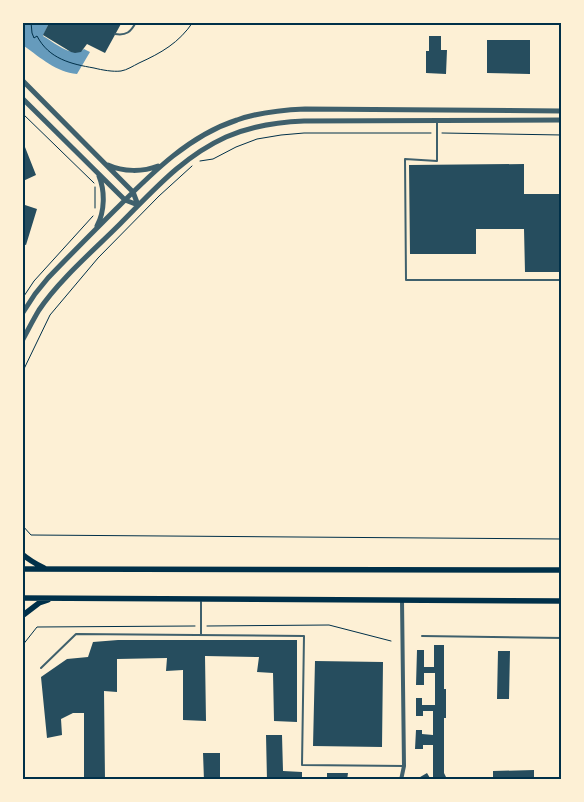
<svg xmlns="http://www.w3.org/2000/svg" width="584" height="802" font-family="Arial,sans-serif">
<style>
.water{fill:#669bbc}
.building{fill:#264d5e}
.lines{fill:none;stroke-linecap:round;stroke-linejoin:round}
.path{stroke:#003049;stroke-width:1}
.service{stroke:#3f606c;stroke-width:2}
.minor{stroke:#3f606c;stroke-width:4}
.tertiary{stroke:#3f606c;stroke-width:5}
.secondary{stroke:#003049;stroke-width:5.5}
.neatline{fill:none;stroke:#003049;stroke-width:2}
</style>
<rect width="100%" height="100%" fill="#fdf0d5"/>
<path class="water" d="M22,23h30l-4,2 -5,11c11,6 29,23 41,13l6,3 -13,22c-21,-2 -36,-16 -53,-28l-1,-1z"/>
<path class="building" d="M52,22h70l-17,31 -18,-9 -6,8 -6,1 -4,-1 -28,-17 5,-10z
M429,36h12v14h6l-1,24 -20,-1v-22h3z
M487,40h43v34l-43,-1z
M23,142l13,33 -13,6z
M524,164v30h38v78h-37l-1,-43h-48v25h-66l-1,-89z
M22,204l15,5 -11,36 -4,-1z
M118,640h179v82l-23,-1 -1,-48 -16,-1 2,-15 -54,-1 1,65 -23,-1v-50l-17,1 1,-13 -50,1v33l-13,-1 1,89h-21v-67h-11l-12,6 1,16 -15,3 -6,-61 26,-18 21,-2 5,-15z
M434,645h10v44h2v29h-2v55l2,4 4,3h-35l12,-7 3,5 3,-1v-32h-10v4h-8l1,-19h6v4l11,1v-24h-10v5h-7v-18h6v7h13v-32h-11v12h-8l1,-35h7v17h10z
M498,651h12l-1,48h-12z
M315,661l68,1 -1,85 -69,-1z
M266,735h16l1,36 19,1v8h-35z
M203,753h17v27h-16z
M534,770v10h-41v-9z
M327,773h21l-1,7h-20z"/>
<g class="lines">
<path class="path" d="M31,22l1,11 2,5 3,-2c12,23 34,28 57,32 8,2 19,4 27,3 6,-1 12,-5 18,-8 22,-10 40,-20 54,-41
M22,113l72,70
M442,133l120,2
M200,161l13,-2 23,-12 21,-8 24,-4 23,-2h127
M95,187v21
M22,299l12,-18 59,-65
M22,373l28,-58 48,-57 61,-62 33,-30
M22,525l9,10 531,4
M207,626l122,-1 62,16
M22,646l15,-19 158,-1
M22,660l2,120"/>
<path class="service" d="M115,34c11,2 16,-2 21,-12
M437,121v40l-32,-2 1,121h156
M201,634v-32
M422,636l140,2
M41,668l35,-34 228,2 -2,129 102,1"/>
<path class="minor" d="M401,780l3,-14 -2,-166"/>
<path class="tertiary" d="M22,80l111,112 5,13
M22,98l103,102 13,5
M108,165c15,7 35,7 50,1
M97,226c8,-15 8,-35 2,-50
M22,314l13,-20 13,-16c22,-23 45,-46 67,-68 36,-36 73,-74 122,-90 22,-8 45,-10 68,-11l257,2
M22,341c6,-11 11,-21 17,-31 20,-30 55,-60 81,-86 33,-33 62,-67 106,-87 25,-11 51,-15 78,-16l258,-1"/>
<path class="secondary" d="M22,554c7,6 14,10 22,14
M22,569l540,1
M22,598l540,3
M22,616l17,-13 9,-3"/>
</g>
<rect width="584" height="802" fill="none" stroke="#fdf0d5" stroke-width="48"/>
<rect x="24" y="24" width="536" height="754" class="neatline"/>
</svg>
